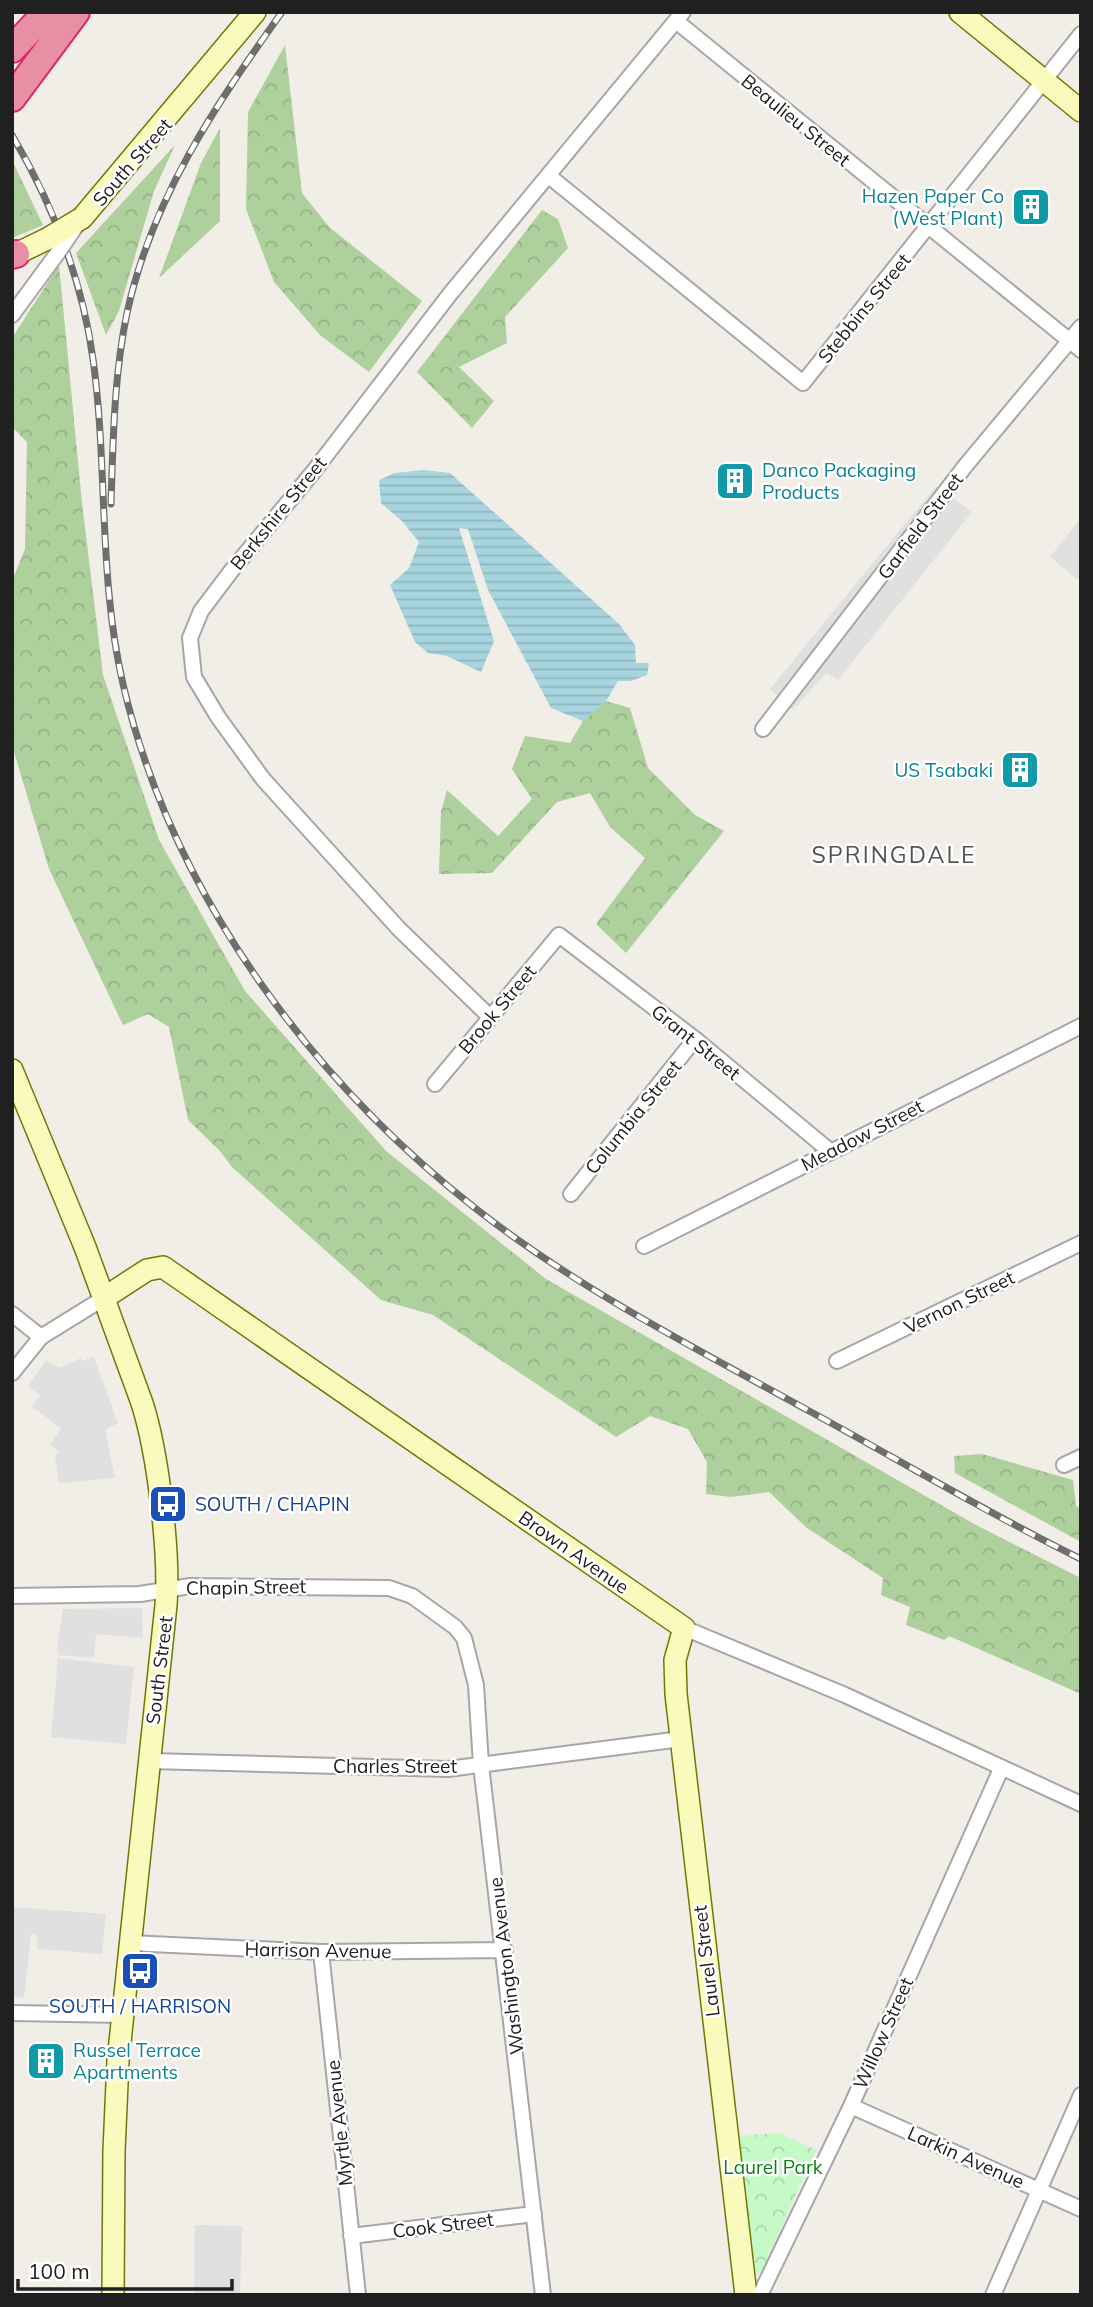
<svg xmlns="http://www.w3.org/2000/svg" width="1093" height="2307" font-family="Mulish,sans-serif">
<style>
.forest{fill:url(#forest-crowns)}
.park{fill:url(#park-crowns)}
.parking{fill:#e0e0e0}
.water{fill:url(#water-rules)}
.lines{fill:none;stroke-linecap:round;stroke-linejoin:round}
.street-casing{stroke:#a7a7a7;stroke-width:18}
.secondary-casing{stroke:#717905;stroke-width:24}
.highway-casing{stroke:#db276c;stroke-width:30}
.street{stroke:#fff;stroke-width:14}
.secondary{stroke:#f9fabc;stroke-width:21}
.highway{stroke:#e78fa3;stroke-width:26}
.rail-casing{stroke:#6e6e6e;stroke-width:7}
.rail{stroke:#fff;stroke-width:4.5;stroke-dasharray:13;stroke-linecap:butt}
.street-bridge-casing{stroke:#a7a7a7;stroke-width:18;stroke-linecap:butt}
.secondary-bridge-casing{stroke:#717905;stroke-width:24;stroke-linecap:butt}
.street-bridge{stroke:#fff;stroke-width:14}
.secondary-bridge{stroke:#f9fabc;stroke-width:21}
.labels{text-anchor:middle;stroke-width:5;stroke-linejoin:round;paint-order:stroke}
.street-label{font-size:19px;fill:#202020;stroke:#fff}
.culture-label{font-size:19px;fill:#0d838f;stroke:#fff;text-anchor:end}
.transit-label{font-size:19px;fill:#164399;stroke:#fff;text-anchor:start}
.park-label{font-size:19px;fill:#0c8111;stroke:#fff}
.quarter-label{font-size:23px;letter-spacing:2px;fill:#535353;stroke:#fff}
</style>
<defs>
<pattern id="forest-crowns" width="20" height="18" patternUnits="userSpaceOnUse" patternTransform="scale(1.75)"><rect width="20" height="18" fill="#add09c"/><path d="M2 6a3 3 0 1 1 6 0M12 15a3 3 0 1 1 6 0" fill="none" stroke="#95b286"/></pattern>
<pattern id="park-crowns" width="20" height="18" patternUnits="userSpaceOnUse" patternTransform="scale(1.75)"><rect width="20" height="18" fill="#c5fac7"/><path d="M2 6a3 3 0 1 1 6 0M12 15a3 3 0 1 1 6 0" fill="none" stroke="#a9d6ab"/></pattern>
<pattern id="water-rules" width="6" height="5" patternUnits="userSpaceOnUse" patternTransform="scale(1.75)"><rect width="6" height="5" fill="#a7d4de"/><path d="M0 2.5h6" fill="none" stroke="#8fb6be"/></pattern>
</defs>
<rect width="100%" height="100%" fill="#f1ede7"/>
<path class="forest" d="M285,45l17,148 27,34 93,74 -53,71 -49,-37 -46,-53 -28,-73 2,-97z
M220,128v93l-61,57 42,-115z
M175,145l-21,46 -35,120 -13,24 -30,-82z
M12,160l31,65 -31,13z
M542,210l16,9 10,29 -63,69 2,26 -48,24 35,34 -22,27 -55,-56z
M59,265l23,238 21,172 56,165 86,151 141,160 160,128 430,246 105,53v116l-132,-58 -5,4 -38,-15 4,-18 -29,-12 2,-17 -76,-50 -38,-36 -38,5 -25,-3 1,-32 -19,-33 -38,-13 -34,21 -183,-122 -52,-15 -149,-133 -12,-16 -32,-31 -19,-93 -21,-13 -25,11 -74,-156 -37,-124v-164l13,-32 2,-107 -15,-15v-89z
M606,701l24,7 18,60 47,47 29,16 -98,122 -30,-29 49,-66 -35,-31 -20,-34 -33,9 -65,71 -53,1 2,-62 6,-22 51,46 34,-37 -20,-30 13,-33 45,7 13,-22z
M982,1454l91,26 3,26 5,3v33l-126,-69 -1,-17z"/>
<path class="park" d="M779,2133l37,17 -54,120 -6,4 -3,-2 -15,-136z"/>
<path class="parking" d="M936,486l36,26 -134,168 -12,-7 -33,37 -23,-21z
M1081,518v64l-31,-25z
M94,1357l24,66 -13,7 10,48 -56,5 -4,-27 4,-4 -9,-8 11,-15 -29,-23 8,-11 -12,-9 18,-26 13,8 22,-10 2,3z
M142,1608l1,30 -47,-4 -2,24 -34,-3 -3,-6 6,-40z
M58,1658l76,9 -8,77 -75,-7z
M12,1907l94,7 -4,40 -65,-5v-12l-2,-4 -4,1 -7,64 -12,-1z
M195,2225l47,1 -2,69h-46z"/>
<path class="water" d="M423,470l27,3 169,151 16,21 1,18h13l-2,12 -16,6h-13l-12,20 -23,20 -32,-13 -63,-118 -20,-61 -9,-1 35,113 -13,31 -34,-16 -19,-3 -13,-11 -25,-57 19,-17 10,-26 -17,-21 -21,-18 -2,-23 16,-7z"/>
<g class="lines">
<defs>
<path id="street" d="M676,21l405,329
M549,176l254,207 278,-349
M12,315l47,-64
M763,729l203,-264 115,-138
M489,1016l-90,-87 -136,-150 -45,-62 -24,-40 -4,-39 11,-27 31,-41 82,-99 136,-177 233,-282
M435,1084l124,-149 136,104 136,113
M571,1194l124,-155
M644,1246l437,-220
M12,1314l29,23
M837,1361l244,-118
M12,1373l29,-36 63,-39
M1064,1465l17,-8
M12,1596l128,-2 50,-8 199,2 23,8 43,31 9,11 12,47 5,80 62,530
M684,1628l161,67 236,109
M149,1761l299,8 233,-30
M130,1943l191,9 184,-2
M321,1952l37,343
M12,2013l111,2
M851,2106l230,103
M351,2236l183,-22
M760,2295l91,-189 150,-337
M993,2295l88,-200"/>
<path id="secondary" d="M960,12l121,99
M82,218l173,-206
M16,254l31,-15
M12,1070l73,177 57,156c16,50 28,150 24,202l-48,456 -4,90 -1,144
M104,1298l43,-28 16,-3 521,361 -9,32 1,34 70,601"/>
<path id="highway" d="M12,49l35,-37
M12,98l64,-86
M12,255l4,-1"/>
</defs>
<use href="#street" class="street-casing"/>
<use href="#secondary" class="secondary-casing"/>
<use href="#highway" class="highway-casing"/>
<use href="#street" class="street"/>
<use href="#secondary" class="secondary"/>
<use href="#highway" class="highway"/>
<defs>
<path id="rail" d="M12,135c41,70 70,143 81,224 15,108 5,217 30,325 48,207 186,394 352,524 103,81 222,141 336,204 90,49 178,102 270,147
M111,504c2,-63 3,-129 16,-191 25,-115 88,-207 155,-301"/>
</defs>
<use href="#rail" class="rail-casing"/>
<use href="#rail" class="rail"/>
<defs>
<path id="street-bridge" d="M59,251l19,-28"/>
<path id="secondary-bridge" d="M47,239l35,-21"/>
</defs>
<use href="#street-bridge" class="street-bridge-casing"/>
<use href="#secondary-bridge" class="secondary-bridge-casing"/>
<use href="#street-bridge" class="street-bridge"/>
<use href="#secondary-bridge" class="secondary-bridge"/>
</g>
<defs>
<symbol id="building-square" viewBox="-11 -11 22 22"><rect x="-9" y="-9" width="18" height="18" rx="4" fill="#0f9aa8" stroke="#fff"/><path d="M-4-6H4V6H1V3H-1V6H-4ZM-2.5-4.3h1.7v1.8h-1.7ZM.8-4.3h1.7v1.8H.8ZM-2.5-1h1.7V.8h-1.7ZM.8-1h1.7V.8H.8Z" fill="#fff"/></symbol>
<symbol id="bus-square" viewBox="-11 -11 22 22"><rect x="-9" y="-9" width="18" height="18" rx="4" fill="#1a4fb4" stroke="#fff"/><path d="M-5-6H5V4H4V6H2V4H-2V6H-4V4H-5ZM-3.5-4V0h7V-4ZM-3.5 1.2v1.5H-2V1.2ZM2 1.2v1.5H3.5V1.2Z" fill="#fff"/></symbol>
</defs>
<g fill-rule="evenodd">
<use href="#building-square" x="1009" y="185" width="44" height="44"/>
<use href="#building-square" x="713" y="459" width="44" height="44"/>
<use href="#building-square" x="998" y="748" width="44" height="44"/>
<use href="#bus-square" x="146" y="1482" width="44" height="44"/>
<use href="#bus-square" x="118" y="1949" width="44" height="44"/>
<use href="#building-square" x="24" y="2039" width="44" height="44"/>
</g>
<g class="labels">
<g class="street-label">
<text transform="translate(796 120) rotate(39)" y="7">Beaulieu Street</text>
<text transform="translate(132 162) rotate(-49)" y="7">South Street</text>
<text transform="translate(864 308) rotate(-51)" y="7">Stebbins Street</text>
<text transform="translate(278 513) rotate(-51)" y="7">Berkshire Street</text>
<text transform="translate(920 526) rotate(-53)" y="7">Garfield Street</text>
<text transform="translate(497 1009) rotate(-50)" y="7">Brook Street</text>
<text transform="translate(696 1042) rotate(39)" y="7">Grant Street</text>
<text transform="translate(633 1117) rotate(-51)" y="7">Columbia Street</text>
<text transform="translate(862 1135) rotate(-27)" y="7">Meadow Street</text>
<text transform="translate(959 1302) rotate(-26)" y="7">Vernon Street</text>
<text transform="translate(574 1552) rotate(35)" y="7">Brown Avenue</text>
<text transform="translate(246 1587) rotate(-1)" y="7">Chapin Street</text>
<text transform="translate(159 1670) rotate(-83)" y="7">South Street</text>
<text x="395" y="1773">Charles Street</text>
<text transform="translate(318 1950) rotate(1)" y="7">Harrison Avenue</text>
<text transform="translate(706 1961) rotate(-97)" y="7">Laurel Street</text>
<text transform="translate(506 1966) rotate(-97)" y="7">Washington Avenue</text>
<text transform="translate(883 2033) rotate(-66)" y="7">Willow Street</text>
<text transform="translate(339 2123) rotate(-96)" y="7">Myrtle Avenue</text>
<text transform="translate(966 2157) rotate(24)" y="7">Larkin Avenue</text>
<text transform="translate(443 2225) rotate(-7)" y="7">Cook Street</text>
</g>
<g class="culture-label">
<text x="1004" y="203">Hazen Paper Co<tspan x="1004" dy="22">(West Plant)</tspan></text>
<text x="762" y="477" text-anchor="start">Danco Packaging<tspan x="762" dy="22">Products</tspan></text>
<text x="993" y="777">US Tsabaki</text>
<text x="73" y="2057" text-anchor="start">Russel Terrace<tspan x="73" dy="22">Apartments</tspan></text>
</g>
<g class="transit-label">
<text x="195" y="1511">SOUTH / CHAPIN</text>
<text x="140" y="2013" text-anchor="middle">SOUTH / HARRISON</text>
</g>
<g class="park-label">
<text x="773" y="2174">Laurel Park</text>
</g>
<g class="quarter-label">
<text x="894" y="863">SPRINGDALE</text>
</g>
</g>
<rect width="1093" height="2307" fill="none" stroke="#202020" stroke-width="28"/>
<path d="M18 2279v10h214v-10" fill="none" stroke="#202020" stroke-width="3.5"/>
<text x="28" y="2279" font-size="21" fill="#202020" stroke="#ffffff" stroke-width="5" paint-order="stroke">100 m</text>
</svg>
